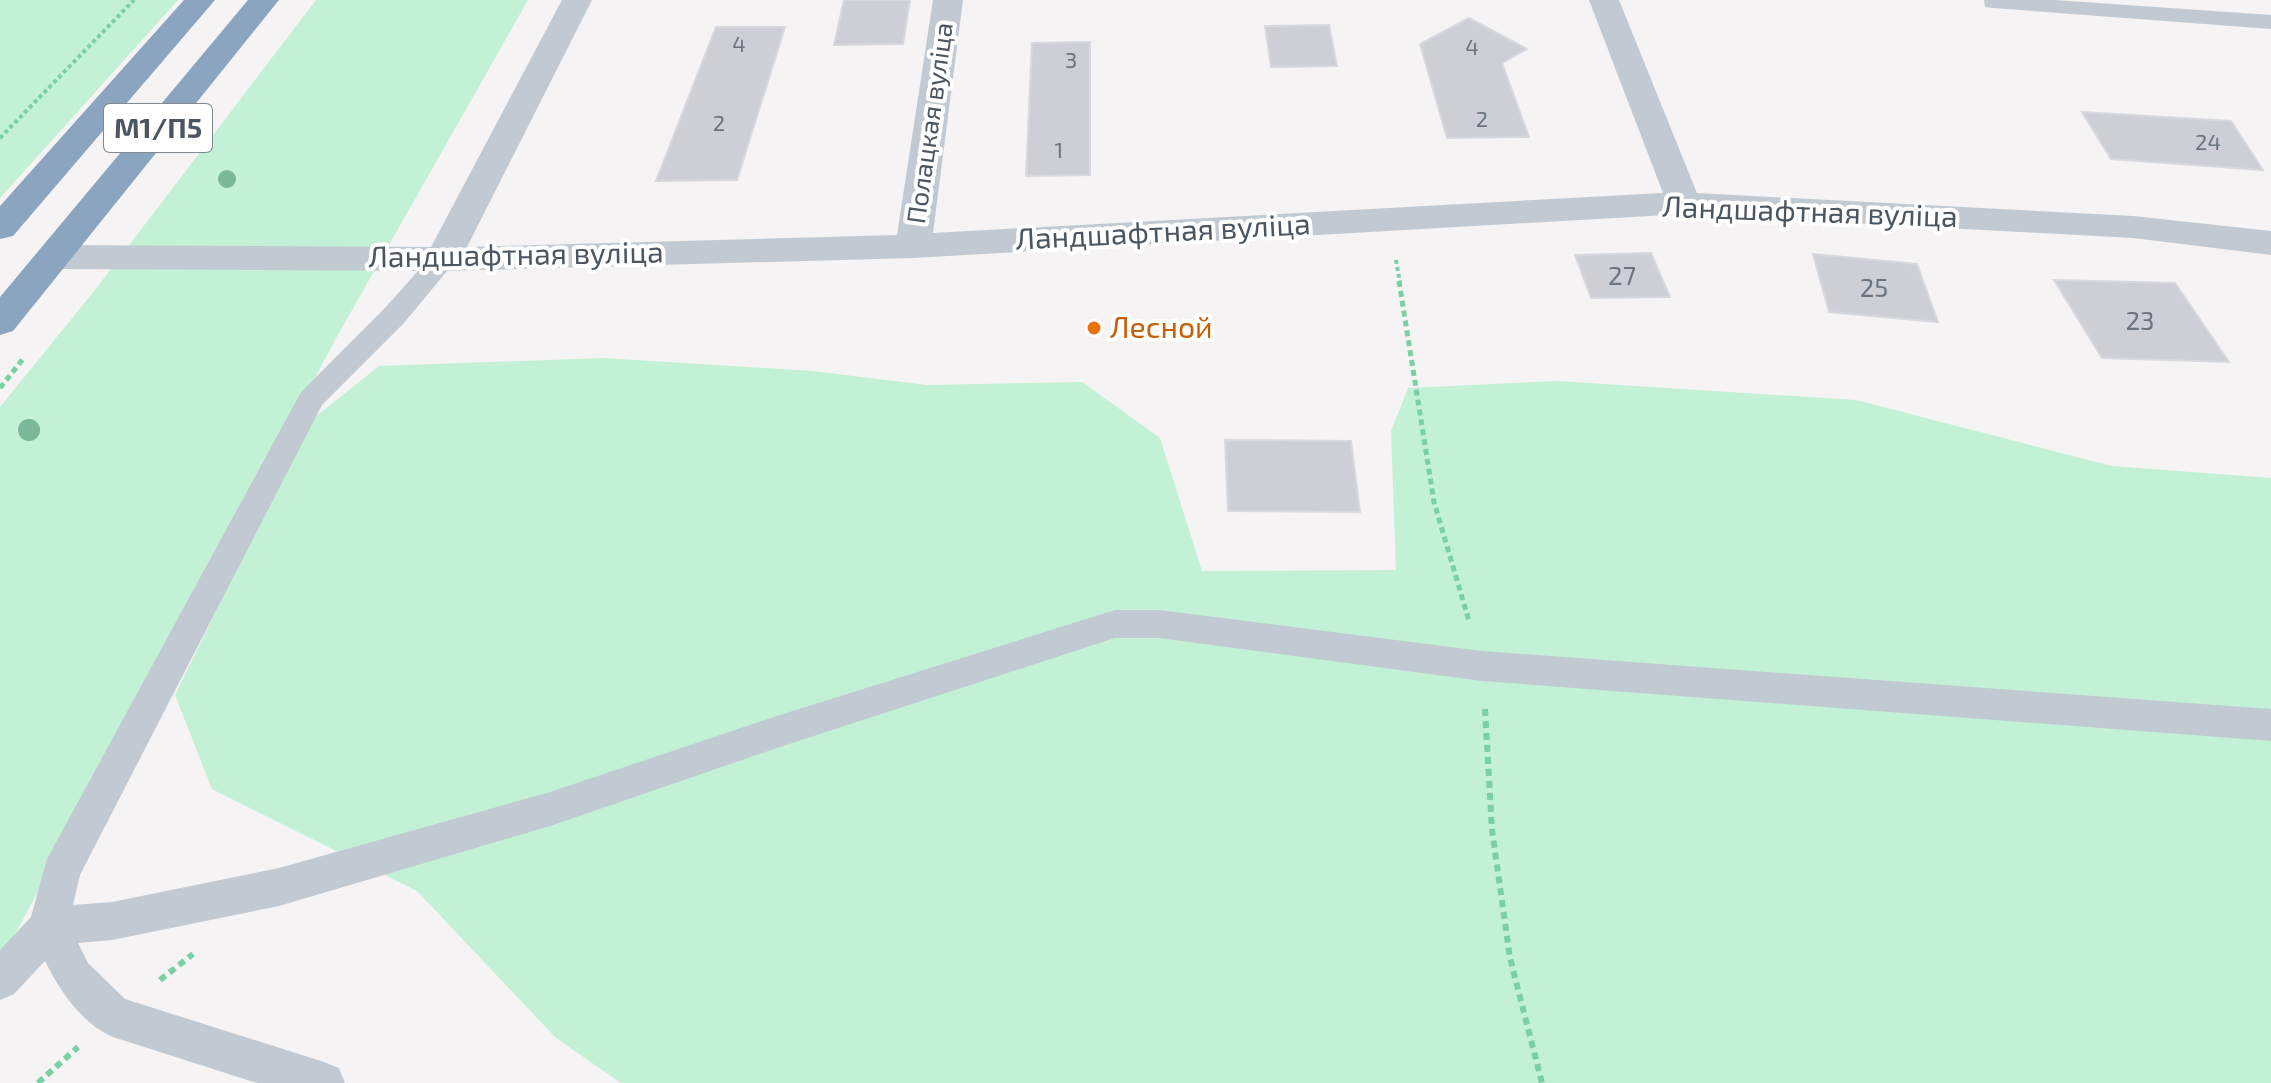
<svg xmlns="http://www.w3.org/2000/svg" width="2271" height="1083" font-family="'Exo 2',sans-serif">
<style>
.green{fill:#c3f1d5}
.building{fill:#cdcfd5;stroke:#d7d9de;stroke-width:2}
.lines{fill:none;stroke-linecap:round;stroke-linejoin:round}
.path-far2{stroke:#7ad0a6;stroke-width:4;stroke-dasharray:4 3;stroke-linecap:butt}
.path-far1{stroke:#7ad0a6;stroke-width:5;stroke-dasharray:6 4;stroke-linecap:butt}
.path{stroke:#7ad0a6;stroke-width:6;stroke-dasharray:7 5;stroke-linecap:butt}
.lane{fill:#c1cad2;fill-rule:evenodd}
.street{fill:#c1cad2;fill-rule:evenodd}
.highway{fill:#8ba5c1;fill-rule:evenodd}
.tree{fill:#7bb799}
.food-dot{fill:#e8710a;stroke:#fff;stroke-width:3}
.labels{text-anchor:middle;stroke-width:8;stroke-linejoin:round;paint-order:stroke}
.far-number-label{font-size:22px;fill:#6b747e}
.far-street-label{font-size:26px;fill:#4a5661;stroke:#fff}
.number-label{font-size:26px;fill:#6b747e}
.shield{fill:#fff;stroke:#808990;stroke-width:2}
.shield-label{font-size:28px;font-weight:bold;fill:#4a5661}
.street-label{font-size:30px;fill:#4a5661;stroke:#fff}
.food-label{font-size:30px;fill:#c56008;stroke:#fff;text-anchor:start}
</style>
<rect width="100%" height="100%" fill="#f5f3f3"/>
<path class="green" d="M0,0h178l-178,198z
M316,0h212l-189,333 -339,629v-555l95,-117z
M603,358l210,13 114,14 155,-3 78,56 42,133 194,-1 -5,-139 17,-43 149,-7 299,19 256,66 159,12v605h-1650l-65,-45 -139,-147 -205,-102 -37,-94 134,-273 70,-56z"/>
<path class="building" d="M844,0h66l-7,44 -69,1z
M1469,18l58,31 -25,14 27,74 -82,1 -27,-94z
M1329,25l8,41 -66,1 -6,-41z
M716,27h69l-48,153 -81,1z
M1090,42v133l-64,1 6,-133z
M2082,112l149,9 32,49 -152,-11z
M1651,253l19,44 -79,1 -16,-43z
M1813,254l104,10 21,58 -109,-10z
M2054,280l121,3 54,79 -127,-4z
M1225,440l126,1 9,71 -132,-1z"/>
<g class="lines">
<path class="path-far2" d="M0,138l134,-138
M1396,260l4,23"/>
<path class="path-far1" d="M1399,281l35,221 35,119
M0,388l23,-29"/>
<path class="path" d="M1485,709l7,121 18,128 32,125
M160,980l33,-26
M38,1083l40,-36"/>
<path class="lane" d="M1984,0h71l216,15v14l-278,-21 -8,-1z
M443,250l9,3 4,6 -4,6 -48,58 -82,82 -242,470 -7,30 39,-3 167,-34 271,-76 230,-77 335,-105h44l323,41 789,58v32l-789,-60 -323,-43h-44l-335,109 -230,79 -271,80 -167,34 -34,3 10,20 37,36 199,63 15,6 6,15h-88l-144,-46c-32,-14 -53,-46 -68,-76l-31,33 -14,6v-50l31,-33 16,-58 254,-467 83,-83 50,-56z"/>
<path class="street" d="M562,0h30l-125,247 430,-12 36,-235h30l-30,233 730,-40 -74,-193h30l78,193 436,23 138,15v24l-138,-17 -449,-24 -771,44 -470,13 -390,-2 -13,-4 -5,-8 5,-8 13,-4 378,2z"/>
<path class="highway" d="M184,0h31l-202,236 -13,3v-33z
M248,0h31l-266,331 -13,4v-38z"/>
</g>
<g class="tree">
<circle cx="227" cy="179" r="9"/>
<circle cx="29" cy="430" r="11"/>
</g>
<circle class="food-dot" cx="1094" cy="328" r="8"/>
<g class="labels">
<g class="far-number-label">
<text x="739" y="52">4</text>
<text x="1472" y="55">4</text>
<text x="1071" y="68">3</text>
<text x="1482" y="127">2</text>
<text x="719" y="131">2</text>
<text x="2208" y="150">24</text>
<text x="1059" y="158">1</text>
</g>
<g class="far-street-label">
<text transform="translate(930 123) rotate(-82)" y="9">Полацкая вуліца</text>
</g>
<g class="number-label">
<text x="1622" y="285">27</text>
<text x="1874" y="297">25</text>
<text x="2140" y="330">23</text>
</g>
<rect class="shield" x="104" y="104" width="108" height="48" rx="6"/>
<g class="shield-label">
<text x="158" y="138">М1/П5</text>
</g>
<g class="street-label">
<text transform="translate(1810 212) rotate(2)" y="10">Ландшафтная вуліца</text>
<text transform="translate(1163 232) rotate(-3)" y="10">Ландшафтная вуліца</text>
<text transform="translate(516 255) rotate(-1)" y="10">Ландшафтная вуліца</text>
</g>
<g class="food-label">
<text x="1110" y="338">Лесной</text>
</g>
</g>
</svg>
